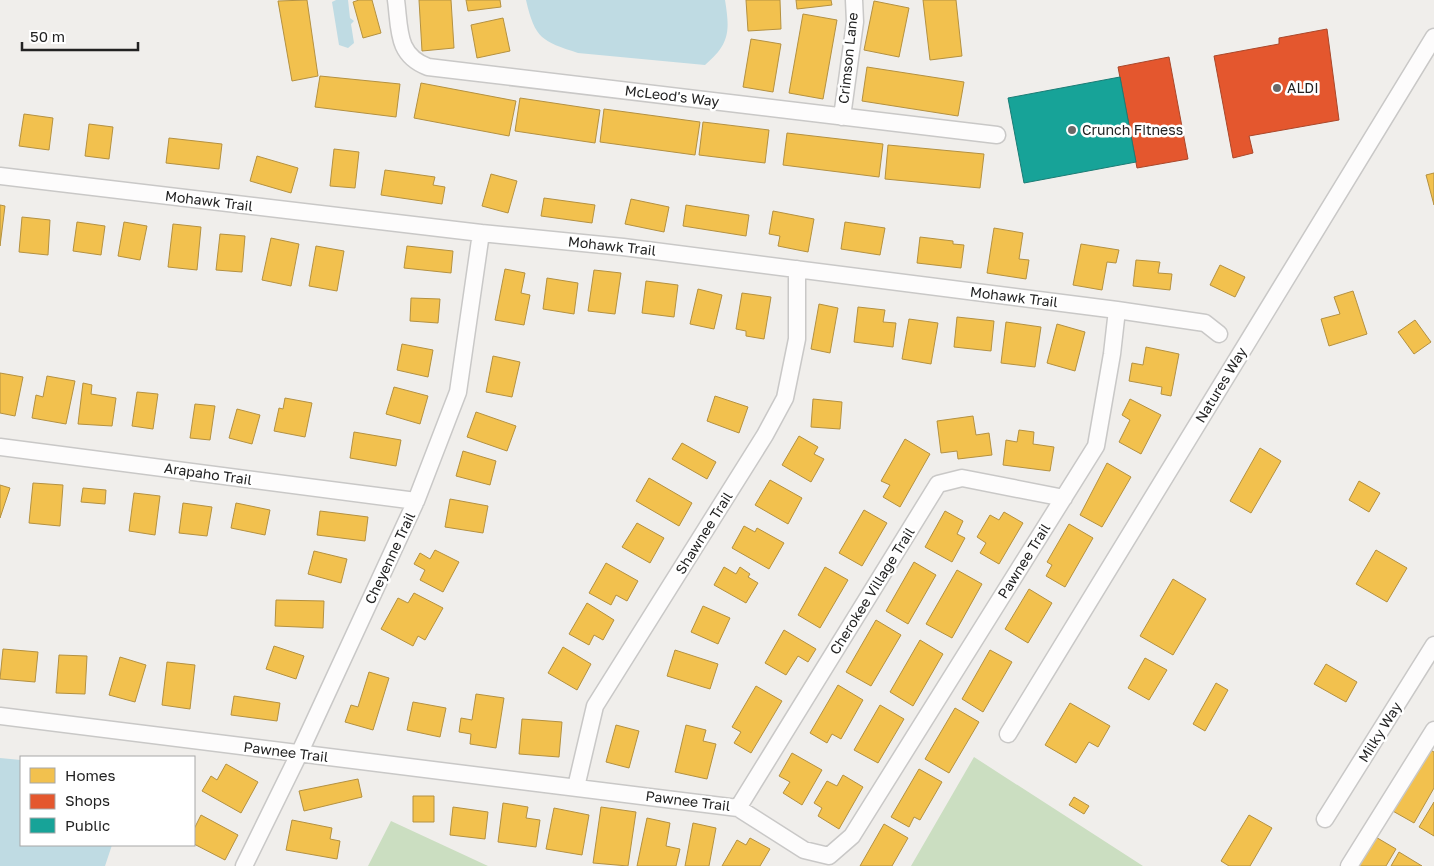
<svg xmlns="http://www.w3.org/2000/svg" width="1434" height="866" font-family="'Golos Text',sans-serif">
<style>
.forest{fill:#cbdec1}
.water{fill:#bfdbe3}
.homes{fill:#f2c14e;stroke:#b49141}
.shops{fill:#e4572e;stroke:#aa472a}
.public{fill:#17a398;stroke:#1a7c75}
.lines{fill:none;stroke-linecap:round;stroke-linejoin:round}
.street-casing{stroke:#c9c8c7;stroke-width:19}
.street{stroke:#fdfcfc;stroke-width:16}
.poi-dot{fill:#6a6968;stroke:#fff;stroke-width:2}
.labels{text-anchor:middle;stroke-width:5;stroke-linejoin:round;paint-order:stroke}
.street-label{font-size:14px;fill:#222;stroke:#fff}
.poi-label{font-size:14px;fill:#222;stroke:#fff;text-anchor:start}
</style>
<rect width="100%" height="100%" fill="#f0eeeb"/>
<path class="forest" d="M974,757l169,109h-232z
M391,821l97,45h-120z"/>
<path class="water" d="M336,0h12l2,18 4,3 -3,3 3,19 -6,5 -9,-3 -7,-43z
M526,0h199c5,31 5,44 -20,65l-127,-12c-36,-12 -43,-14 -52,-53z
M0,758l21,2v85h91l-7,21h-105z"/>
<path class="homes" d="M307,0l11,76 -26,5 -14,-80z
M359,0h13l9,33 -18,5 -10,-36z
M419,0h32l3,48 -32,3z
M466,0h34l1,7 -33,4z
M746,0h34l1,29 -33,2z
M796,0h35l1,5 -35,4z
M923,0h33l6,56 -32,4z
M874,1l35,7 -10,49 -35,-7z
M803,14l34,6 -14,79 -34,-6z
M503,18l7,33 -33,7 -6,-33z
M751,39l30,5 -8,48 -30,-5z
M867,67l97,15 -6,34 -96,-15z
M320,76l80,8 -4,33 -81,-10z
M421,83l95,18 -7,35 -95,-18z
M520,98l80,12 -5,33 -80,-12z
M604,109l96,13 -5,33 -95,-13z
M24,114l29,4 -4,32 -30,-4z
M703,122l66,8 -4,33 -66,-8z
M89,124l24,3 -4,32 -24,-3z
M787,133l96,11 -4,33 -96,-12z
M169,138l53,6 -3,25 -53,-6z
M888,145l96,9 -4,34 -95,-9z
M334,149l25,3 -4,36 -25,-2z
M257,156l41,12 -7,25 -41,-12z
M385,170l50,7 -2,8 12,2 -3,17 -61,-9z
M1434,173v32l-8,-30z
M491,174l26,7 -9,32 -26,-7z
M544,198l51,7 -3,18 -51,-7z
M631,199l38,8 -5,25 -39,-8z
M0,205l5,1 -5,40z
M686,205l63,10 -3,21 -63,-10z
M773,211l41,8 -6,33 -30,-6 2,-10 -11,-2z
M22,217l28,3 -2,35 -29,-3z
M77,222l28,4 -4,29 -28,-4z
M124,222l23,4 -7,34 -22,-4z
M845,222l40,6 -5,27 -39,-6z
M173,224l28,3 -4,43 -29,-3z
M994,228l29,5 -4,26 10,1 -3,19 -39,-6z
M220,234l25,2 -3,36 -26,-2z
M920,237l33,4v3l11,1 -3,23 -44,-5z
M271,238l28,6 -8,42 -29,-6z
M1081,244l38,6 -3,13 -9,-1 -5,28 -29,-5z
M316,246l28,5 -7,40 -28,-5z
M407,246l46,5 -2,22 -47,-5z
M1136,260l24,2 -2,11 14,1 -2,16 -37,-4z
M1220,265l25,12 -10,20 -25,-12z
M505,269l20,4 -4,20 9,2 -6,30 -29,-5z
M594,270l27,3 -6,41 -27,-3z
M547,278l31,5 -4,31 -31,-5z
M646,281l32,4 -4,32 -32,-4z
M698,289l24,6 -8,34 -24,-5z
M1353,291l14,43 -38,12 -8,-27 19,-5 -6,-17z
M742,293l29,4 -7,42 -18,-3v-5l-10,-2z
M411,298l29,1 -2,24 -28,-2z
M819,304l19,4 -8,45 -19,-4z
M858,307l27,3 -2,12 13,1 -3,24 -39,-5z
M957,317l37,4 -3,30 -37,-4z
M909,319l29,4 -7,41 -29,-5z
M1415,320l16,22 -17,12 -16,-22z
M1006,322l35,5 -6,40 -34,-4z
M1057,324l28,8 -10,39 -28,-8z
M402,344l31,6 -5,27 -31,-7z
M1146,347l33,7 -8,42 -10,-2 1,-7 -33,-6 3,-18 11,2z
M493,356l27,6 -8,35 -26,-5z
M0,373l23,4 -8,39 -15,-3z
M47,376l28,5 -9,43 -34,-6 4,-23 7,2z
M83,383l9,2 -1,9 25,4 -4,28 -34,-2z
M394,387l34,9 -8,28 -34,-10z
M137,392l21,2 -5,35 -21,-3z
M715,396l33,11 -9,26 -32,-12z
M285,398l27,5 -7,34 -31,-6 5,-23 4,1z
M813,399l29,3 -2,27 -29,-2z
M1130,399l31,16 -20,39 -22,-12 11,-22 -8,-5z
M195,404l20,2 -5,34 -20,-2z
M237,409l23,6 -8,29 -23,-6z
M476,412l40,14 -9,25 -40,-14z
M973,416l3,19 13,-2 3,22 -34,4 -1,-8 -16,2 -4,-32z
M1019,430l15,2 -1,12 21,3 -4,24 -47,-6 3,-25 11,2z
M354,432l47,8 -5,26 -46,-8z
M799,436l19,11 -4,7 10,5 -13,23 -29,-17z
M905,439l25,15 -30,53 -17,-10 7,-12 -9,-4z
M682,443l34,19 -9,17 -35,-20z
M1260,448l21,13 -30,52 -21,-12z
M463,451l33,10 -6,24 -34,-9z
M1107,463l24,14 -29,50 -22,-12z
M649,478l43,25 -13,23 -43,-25z
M770,480l32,18 -14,26 -33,-19z
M1359,481l21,12 -11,19 -20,-12z
M33,483l30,2 -3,41 -31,-3z
M0,485l10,3 -10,30z
M83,488l23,2 -1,14 -24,-2z
M134,493l26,3 -5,39 -26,-4z
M450,499l38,7 -5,27 -38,-6z
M183,503l29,4 -5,29 -28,-3z
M236,503l34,7 -5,25 -34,-7z
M864,510l23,13 -25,43 -23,-13z
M320,511l48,6 -3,24 -48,-6z
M945,511l18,10 -6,13 8,4 -13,24 -27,-15z
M1004,512l19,11 -24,41 -19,-11 6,-10 -9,-6 13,-22 9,5z
M637,523l27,15 -14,25 -28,-16z
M1069,524l24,14 -28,49 -19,-11 6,-11 -5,-3z
M744,526l11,6 2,-4 27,15 -15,26 -37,-21z
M435,550l24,12 -16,30 -23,-12 5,-10 -11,-6 6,-11 10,6z
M1376,550l31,18 -20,34 -31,-18z
M314,551l33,8 -6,24 -33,-9z
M914,562l22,13 -28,49 -22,-13z
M606,563l32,18 -11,20 -11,-6 -5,10 -22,-12z
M724,567l12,7 4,-7 10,7 -2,3 10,6 -12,20 -32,-18z
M825,567l23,13 -28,48 -22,-13z
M957,570l25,14 -30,54 -26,-14z
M1173,579l33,20 -33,56 -33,-19z
M1029,589l23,14 -24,40 -23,-14z
M414,593l29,15 -18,32 -7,-4 -5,10 -32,-17 17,-31 10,5z
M276,600l48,1 -1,27 -48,-2z
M587,603l27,17 -11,20 -9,-5 -5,10 -20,-11z
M703,606l27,12 -12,26 -27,-12z
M876,620l25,15 -30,51 -25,-14z
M784,630l32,19 -8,13 -10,-6 -12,19 -21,-12z
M920,640l23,14 -30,52 -23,-14z
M274,646l30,10 -8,23 -30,-10z
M563,647l28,17 -14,26 -29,-17z
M3,649l35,3 -3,30 -35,-3z
M675,650l43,14 -8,25 -43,-13z
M990,650l22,12 -29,50 -21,-13z
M59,655l28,1 -2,38 -29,-1z
M120,657l26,8 -11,37 -26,-7z
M1145,658l22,12 -18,30 -21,-12z
M167,662l28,3 -5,44 -28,-4z
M1326,664l31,18 -11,20 -32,-18z
M369,672l20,6 -16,52 -28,-8 6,-17 7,2z
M1216,683l12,7 -23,41 -12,-7z
M838,685l25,15 -22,39 -9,-5 -5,9 -17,-10z
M756,686l26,15 -31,52 -17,-10 7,-11 -9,-5z
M476,694l28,4 -8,50 -26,-4 1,-10 -12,-2 2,-14 11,2z
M234,696l46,7 -3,18 -46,-6z
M413,702l33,6 -6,29 -33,-7z
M1070,703l40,23 -12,21 -9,-5 -13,21 -31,-18z
M880,705l24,14 -26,44 -24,-13z
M955,708l24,14 -30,51 -24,-14z
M522,719l40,3 -3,35 -40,-3z
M616,725l23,6 -10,37 -23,-6z
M686,725l20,5 -3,11 13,3 -9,35 -32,-7z
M1427,748l7,4v36l-20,35 -23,-13z
M792,753l30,17 -20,35 -19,-12 7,-11 -11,-6z
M226,764l32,18 -17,31 -39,-22 9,-15 6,4z
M919,769l23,13 -22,38 -6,-3 -5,10 -18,-10z
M843,775l20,12 -24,42 -21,-13 4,-8 -8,-5 13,-22 10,5z
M358,779l4,18 -58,14 -5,-20z
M413,796h21v26h-21z
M1074,797l15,9 -5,8 -15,-9z
M1434,802v34l-15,-9z
M503,803l25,4 -2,11 14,2 -4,27 -38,-5z
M453,807l35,5 -3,27 -35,-4z
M601,807l35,5 -8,54 -35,-3z
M554,808l35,7 -7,40 -36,-6z
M201,815l37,20 -13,25 -31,-16v-15z
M1249,815l23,13 -22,38h-21l-8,-5z
M647,818l23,5 -4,23 14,3 -4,17h-39z
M292,820l40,8 -2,11 10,2 -3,18 -51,-9z
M693,823l23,5 -7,38h-24z
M884,824l24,14 -16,28h-32z
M1374,836l22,13 -10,17h-29z
M750,838l20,11 -10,17h-38l15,-26 9,5z
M1399,852l23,14h-31z"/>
<path class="shops" d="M1327,29l12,91 -90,16 4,17 -20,5 -19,-102 65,-12v-6z
M1169,57l19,102 -51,9 -19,-101z"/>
<path class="public" d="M1120,77l16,85 -112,21 -16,-85z"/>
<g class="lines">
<defs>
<path id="street" d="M396,0c4,29 0,55 32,67l569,68
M842,117l13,-95 -1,-22
M0,176l481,57 142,14 494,63 88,13 14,11
M0,447l416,54
M0,716l738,92 66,42 25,6 23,-20 244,-390 16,-92 5,-44
M1008,734l426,-697
M576,787l19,-81 170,-271 20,-37 12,-59v-70
M738,808l200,-324 24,-6 102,20
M1325,819l109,-174
M244,866l55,-112 117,-253 42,-109 23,-159
M1349,866l85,-136"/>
</defs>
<use href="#street" class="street-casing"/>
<use href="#street" class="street"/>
</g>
<g class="poi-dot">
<circle cx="1277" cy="88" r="5"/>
<circle cx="1072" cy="130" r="5"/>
</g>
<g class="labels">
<g class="street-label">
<text transform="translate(848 58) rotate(-84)" y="5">Crimson Lane</text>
<text transform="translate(672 96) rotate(7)" y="5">McLeod's Way</text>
<text transform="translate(209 201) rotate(7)" y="5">Mohawk Trail</text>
<text transform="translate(612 246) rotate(6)" y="5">Mohawk Trail</text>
<text transform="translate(1014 297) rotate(7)" y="5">Mohawk Trail</text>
<text transform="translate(1221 385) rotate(-59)" y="5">Natures Way</text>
<text transform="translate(208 474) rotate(8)" y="5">Arapaho Trail</text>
<text transform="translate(704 533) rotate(-58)" y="5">Shawnee Trail</text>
<text transform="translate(390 558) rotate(-65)" y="5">Cheyenne Trail</text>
<text transform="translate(1024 561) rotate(-58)" y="5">Pawnee Trail</text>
<text transform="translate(872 591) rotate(-58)" y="5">Cherokee Village Trail</text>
<text transform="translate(1380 732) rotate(-58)" y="5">Milky Way</text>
<text transform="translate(286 752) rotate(7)" y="5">Pawnee Trail</text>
<text transform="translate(688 801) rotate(7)" y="5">Pawnee Trail</text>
</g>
<g class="poi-label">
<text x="1287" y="93">ALDI</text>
<text x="1082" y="135">Crunch Fitness</text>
</g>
</g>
<rect x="20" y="756" width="175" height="90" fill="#ffffff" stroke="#a7a7a7"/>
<rect x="30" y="768" width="25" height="15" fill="#f2c14e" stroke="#a7a7a7"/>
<text x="65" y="781" font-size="15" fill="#222222">Homes</text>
<rect x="30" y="794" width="25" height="15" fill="#e4572e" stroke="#a7a7a7"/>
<text x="65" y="806" font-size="15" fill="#222222">Shops</text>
<rect x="30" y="818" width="25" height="15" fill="#17a398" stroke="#a7a7a7"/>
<text x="65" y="831" font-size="15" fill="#222222">Public</text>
<path d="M22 42v8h116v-8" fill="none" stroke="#222222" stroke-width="2.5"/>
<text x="30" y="42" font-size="15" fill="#222222" stroke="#ffffff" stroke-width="4" paint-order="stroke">50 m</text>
</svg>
